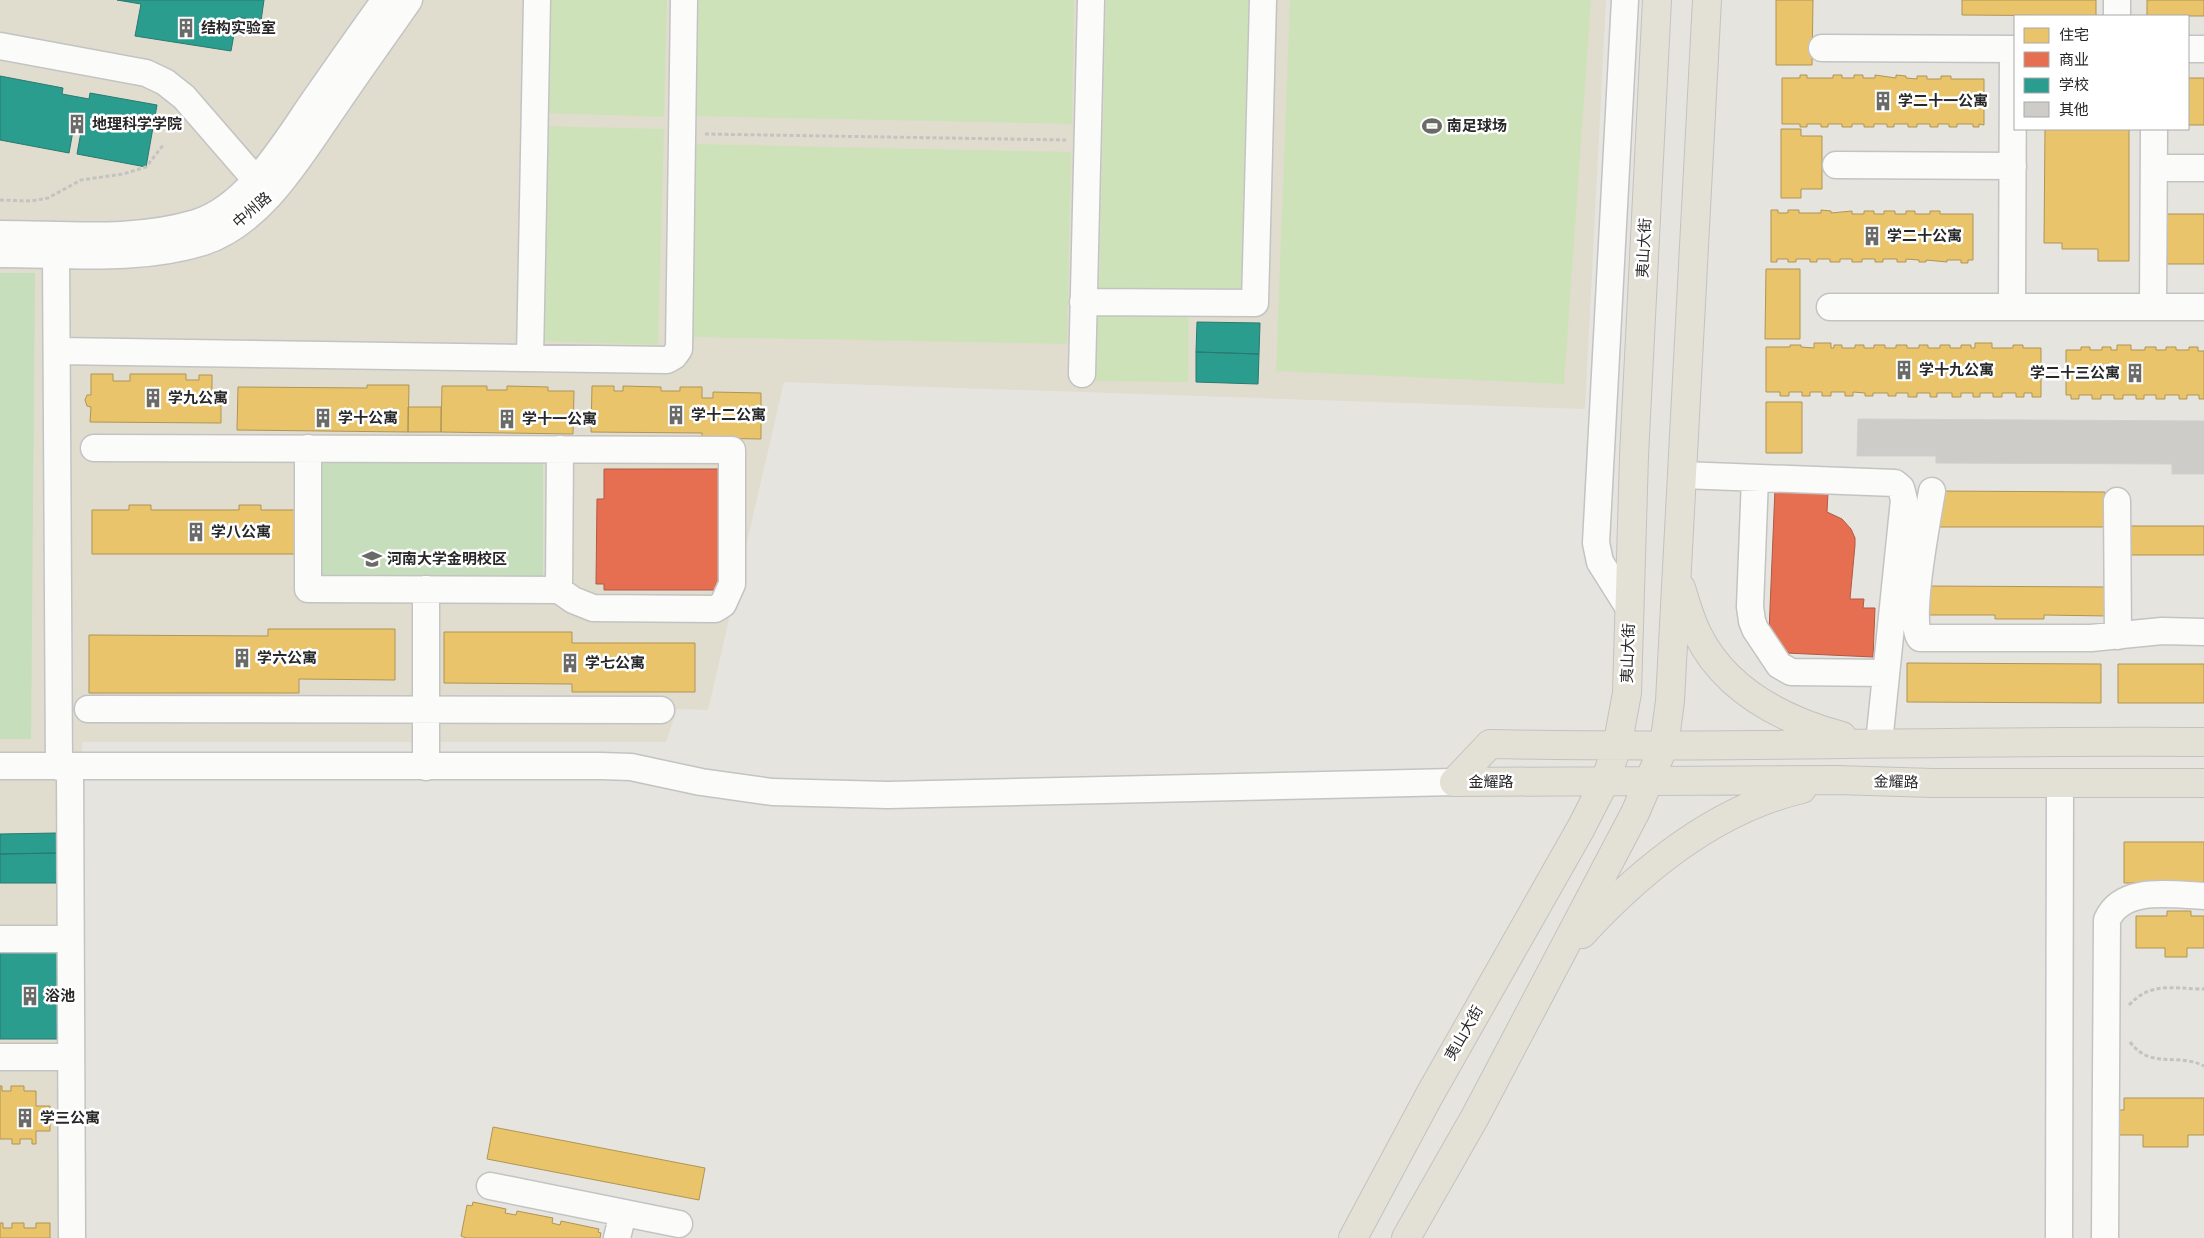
<svg xmlns="http://www.w3.org/2000/svg" width="2204" height="1238" font-family="Manrope,'Noto Sans SC',sans-serif">
<style>
.education{fill:#e0dcce}
.green{fill:#c6debb}
.pitch{fill:#cee2b9}
.homes{fill:#e9c46a;stroke:#af9556}
.shops{fill:#e76f51;stroke:#ae5a45}
.schools{fill:#2a9d8f;stroke:#297a70}
.building{fill:#cdccc8;stroke:#d1cfcb}
.lines{fill:none;stroke-linecap:round;stroke-linejoin:round}
.minor-casing{stroke:#c4c3c4;stroke-width:29}
.major-casing{stroke:#c3c2c1;stroke-width:30}
.path{stroke:#c3c3c2;stroke-width:3;stroke-dasharray:4 2.5;stroke-linecap:butt}
.minor{stroke:#fbfbfa;stroke-width:26}
.major{stroke:#e3e1d5;stroke-width:28}
.labels{text-anchor:middle;stroke-width:5;stroke-linejoin:round;paint-order:stroke}
.poi-label{font-size:15px;font-weight:bold;fill:#282828;stroke:#fff;text-anchor:start}
.street-label{font-size:15px;fill:#282828;stroke:#fff}
</style>
<rect width="100%" height="100%" fill="#e6e4df"/>
<path class="education" d="M0,0h1606l-21,409 -801,-27 -76,328 -31,-1 -11,33h-584v496h-82z"/>
<path class="green" d="M0,273h35l-4,466h-31z
M321,458h222v121l-222,-1z"/>
<path class="pitch" d="M546,0h121l-3,117 -121,-4z
M697,0h377l-2,124 -377,-8z
M1106,0h144l-7,292 -144,-3z
M1290,0h301l-27,384 -288,-13z
M543,126l121,3 -6,216 -121,-4z
M694,144l377,8 -4,192 -377,-7z
M1097,308l92,1 -1,73 -92,-1z"/>
<path class="homes" d="M1776,0h37l-1,65h-36z
M1962,0h134v16l-134,-1z
M2147,0h57v16h-57z
M1800,75h7v3h26v-3h9v3h12v-3h9v3h12v-3l21,3v-3l10,1v2l11,1v-3h10v3h14v-3h10v3h33v46l-5,-1v3h-6v-3h-16v3h-8v-3h-11v3h-8v-3h-13v3h-9v-3h-14v3h-7v-3h-13v3h-10v-3h-12v3h-10v-3h-14v3h-7v-3h-14v3h-7v-3h-18v-46h18z
M2188,78h16v47h-16z
M1781,129h20v7h21v53h-21v9h-20z
M2045,129h84v132h-31v-12h-36v-6h-18z
M1771,210h7v3h10v-3h11v3h22v-3l10,1v2l21,-2v3h12v-3h10v3h10v-3h11v3h11v-3h9v3h15v-3h10v3h33v46h-5v3h-7v-3h-14v2l-21,-2v2h-7v-2l-13,-1v3h-9v-3h-14v3h-8v-3h-13v3h-10v-3h-12v3h-10v-3h-13v3h-7v-3h-14v3h-8v-3h-11v3h-6z
M2167,214h37v50h-37z
M1766,269h34v70h-35z
M1814,343h17v5h3v-3h8v3h13v-3h9v3h10v-3h11v3h11v-3h11v3h12v-3h9v3h12v-3h10v3h11v-3h10v3h4v-5h17v5h21v-3h10v3h18v49h-9v-4h-8v4h-8v-4h-14v4h-9v-4h-13v4h-7v-4h-12v4h-9v-4h-15v4h-7v-4h-13v4h-9v-4h-12v3h-8v-3h-15v3h-8v-3l-12,-1v4h-8v-4h-14v4h-9v-4h-12v4h-8v-4h-13v4h-9v-4h-14v-45h24v-2h11v2l13,1z
M2117,345h14v5h14v-3h11v3h10v-3h10v3h13v-3h9v4h6v48h-5v-4h-12v4h-8v-4h-14v4h-9v-4h-12v4h-8v-4h-13v4h-9v-4h-13v4h-9v-4h-13v4h-8v-4h-5v-45h15v-3h9v3h12v-3h9v3h6z
M91,374h22v7h17v-7h56v6h13v-5h13v20h9v28l-131,-1 1,-15 -4,-1 -2,-6 2,-5h4z
M367,385h42l-1,47 -171,-2 1,-43 129,1z
M442,386h45v4h20v-4l41,1v4h26l-1,43 -132,-2z
M592,386h22v5h9v-5l38,1v4h19v-4h22v11h11v-6l48,1v46l-59,-1v-5l-111,-1z
M1766,402h36v51h-36z
M408,407h33v25h-33z
M1936,491l169,1 -1,35h-168z
M129,505h22v5h88v-5h22v5h39v44h-208v-44h37z
M2126,526h78v29h-78z
M1927,586l181,1v29l-64,-1v4h-49v-4h-68z
M268,629h127v51l-96,-1v14h-210v-58l179,1z
M444,632h128v11h123v49h-123v-8l-128,-1z
M1907,663l194,1v39l-194,-1z
M2118,664h86v39h-86z
M2124,842h80v41h-80z
M2167,911h24v5h13v32h-17v9h-22v-9h-29v-32h31z
M0,1086h2v5h9v-5h13v5h12v15h14v25h-14v13h-4v-5h-12v5h-8v-5h-12z
M2124,1098h80v37h-16v12h-45v-12h-24v-25h5z
M493,1127l212,41 -6,32 -212,-41z
M473,1202l33,7 -1,4 11,2 1,-4 36,7 -1,5 8,2 1,-4 38,8 -1,3 3,1 -1,5h-134l-5,-2 6,-31 5,1z
M0,1223h3v5h9v-5h12v5h12v-5h14v15h-50z"/>
<path class="shops" d="M604,469h121v121h-121v-6h-8l1,-85h7z
M1775,489l53,3 -1,20 15,7 9,10 4,9v7l-5,54h14l-1,9h12l-2,49 -87,-4 -17,-21z"/>
<path class="schools" d="M117,0h147l-3,21 -24,-4 -6,34 -96,-15 6,-32z
M0,76l63,12 -1,6 27,5 1,-6 67,12 -11,62 -69,-13 4,-22 -8,-1 -4,22 -69,-13z
M1197,322l63,1 -1,31 -63,-2z
M1196,352l63,2 -1,30 -62,-2z
M57,833l1,20 -58,1v-20z
M58,853v30h-58v-29z
M59,952v87h-59v-86z"/>
<path class="building" d="M1858,419l346,2v53h-32v-10l-236,-1v-7h-79z"/>
<g class="lines">
<defs>
<path id="minor" d="M1625,0l-29,543 4,19 29,46
M2117,16v-16
M0,46l146,27 19,9 19,15 72,83
M1822,48l193,1
M2188,49h16
M1836,165l177,1
M2154,168h50
M0,234c65,0 133,8 196,-11 52,-16 89,-81 119,-124 23,-33 46,-66 70,-99
M0,254c67,0 139,8 203,-12 59,-19 97,-86 130,-133 25,-37 51,-73 76,-109
M56,254l3,513
M1083,302l172,1 8,-303
M1830,307h374
M2012,307l1,-258
M2153,307l1,-178
M57,351l610,9 7,-4 5,-7 5,-349
M530,358l7,-358
M1082,374l9,-374
M94,448l638,2v134l-9,20 -8,5 -122,-1 -20,-8 -14,-10
M308,448v141l251,1 1,-141
M1682,475l213,8 6,5 3,12 -25,243
M1755,478l-5,129 2,14 3,8 24,36 12,7 94,1
M1932,491c-4,25 -25,132 -12,147h171l71,-7 42,1
M2117,501l1,135
M88,709l573,1
M0,766h601l30,1 70,15 71,10 116,3 566,-13
M70,767l2,471
M426,767v-178
M0,939h59
M0,1057h71
M490,1186l189,38
M617,1238l6,-25
M2059,1238l1,-455
M2105,1238l2,-318c15,-35 65,-25 97,-24"/>
<path id="major" d="M1681,588c5,15 9,32 17,47 28,56 85,85 144,101
M1454,782l36,-38c238,5 476,-4 714,-2
M1454,782l383,-2 96,3h271
M1582,934c59,-64 133,-125 220,-145
M1353,1238l76,-142 152,-268 24,-47 12,-34 10,-54 7,-237 23,-456
M1406,1238l69,-121 160,-304 29,-67 6,-45 37,-701"/>
</defs>
<use href="#minor" class="minor-casing"/>
<use href="#major" class="major-casing"/>
<path class="path" d="M705,134l361,6
M0,200l31,1 17,-3 33,-18 42,-6 23,-7 18,-23
M2129,1005c22,-24 45,-16 75,-16
M2130,1042c21,28 46,10 74,24"/>
<use href="#minor" class="minor"/>
<use href="#major" class="major"/>
</g>
<defs>
<symbol id="building-bare" viewBox="-9 -9 18 18"><path d="M-4-6H4V6H1V3H-1V6H-4ZM-2.5-4.3h1.7v1.8h-1.7ZM.8-4.3h1.7v1.8H.8ZM-2.5-1h1.7V.8h-1.7ZM.8-1h1.7V.8H.8Z" fill="#6a6a68" stroke="#fff" stroke-width="2.5" paint-order="stroke"/></symbol>
<symbol id="stadium-bare" viewBox="-9 -9 18 18"><path d="M0-5a6.5 5 0 1 0 0 10a6.5 5 0 1 0 0-10ZM-3.5-1.8h7v3.6h-7Z" fill="#6a6a68" stroke="#fff" stroke-width="2.5" paint-order="stroke"/></symbol>
<symbol id="university-bare" viewBox="-9 -9 18 18"><path d="M0-5L7-2L0 1L-7-2ZM-4 1L0 2.5L4 1V4Q0 6-4 4Z" fill="#6a6a68" stroke="#fff" stroke-width="2.5" paint-order="stroke"/></symbol>
</defs>
<g fill-rule="evenodd">
<use href="#building-bare" x="172" y="14" width="28" height="28"/>
<use href="#building-bare" x="1869" y="87" width="28" height="28"/>
<use href="#building-bare" x="63" y="110" width="28" height="28"/>
<use href="#stadium-bare" x="1418" y="112" width="28" height="28"/>
<use href="#building-bare" x="1858" y="222" width="28" height="28"/>
<use href="#building-bare" x="1890" y="356" width="28" height="28"/>
<use href="#building-bare" x="2121" y="359" width="28" height="28"/>
<use href="#building-bare" x="139" y="384" width="28" height="28"/>
<use href="#building-bare" x="662" y="401" width="28" height="28"/>
<use href="#building-bare" x="309" y="404" width="28" height="28"/>
<use href="#building-bare" x="493" y="405" width="28" height="28"/>
<use href="#building-bare" x="182" y="518" width="28" height="28"/>
<use href="#university-bare" x="358" y="545" width="28" height="28"/>
<use href="#building-bare" x="228" y="644" width="28" height="28"/>
<use href="#building-bare" x="556" y="649" width="28" height="28"/>
<use href="#building-bare" x="16" y="982" width="28" height="28"/>
<use href="#building-bare" x="11" y="1104" width="28" height="28"/>
</g>
<g class="labels">
<g class="poi-label">
<text x="201" y="33">结构实验室</text>
<text x="1898" y="106">学二十一公寓</text>
<text x="92" y="129">地理科学学院</text>
<text x="1447" y="131">南足球场</text>
<text x="1887" y="241">学二十公寓</text>
<text x="1919" y="375">学十九公寓</text>
<text x="2120" y="378" text-anchor="end">学二十三公寓</text>
<text x="168" y="403">学九公寓</text>
<text x="691" y="420">学十二公寓</text>
<text x="338" y="423">学十公寓</text>
<text x="522" y="424">学十一公寓</text>
<text x="211" y="537">学八公寓</text>
<text x="387" y="564">河南大学金明校区</text>
<text x="257" y="663">学六公寓</text>
<text x="585" y="668">学七公寓</text>
<text x="45" y="1001">浴池</text>
<text x="40" y="1123">学三公寓</text>
</g>
<g class="street-label">
<text transform="translate(252 210) rotate(-41)" y="5">中州路</text>
<text transform="translate(1644 248) rotate(-87)" y="5">夷山大街</text>
<text transform="translate(1628 653) rotate(-88)" y="5">夷山大街</text>
<text x="1491" y="787">金耀路</text>
<text transform="translate(1896 782) rotate(1)" y="5">金耀路</text>
<text transform="translate(1464 1033) rotate(-60)" y="5">夷山大街</text>
</g>
</g>
<rect x="2014" y="15" width="175" height="115" fill="#ffffff" stroke="#a9a9a9"/>
<rect x="2024" y="28" width="25" height="15" fill="#e9c46a" stroke="#a9a9a9"/>
<text x="2059" y="40" font-size="15" fill="#282828">住宅</text>
<rect x="2024" y="52" width="25" height="15" fill="#e76f51" stroke="#a9a9a9"/>
<text x="2059" y="65" font-size="15" fill="#282828">商业</text>
<rect x="2024" y="78" width="25" height="15" fill="#2a9d8f" stroke="#a9a9a9"/>
<text x="2059" y="90" font-size="15" fill="#282828">学校</text>
<rect x="2024" y="102" width="25" height="15" fill="#cdccc8" stroke="#a9a9a9"/>
<text x="2059" y="115" font-size="15" fill="#282828">其他</text>
</svg>
